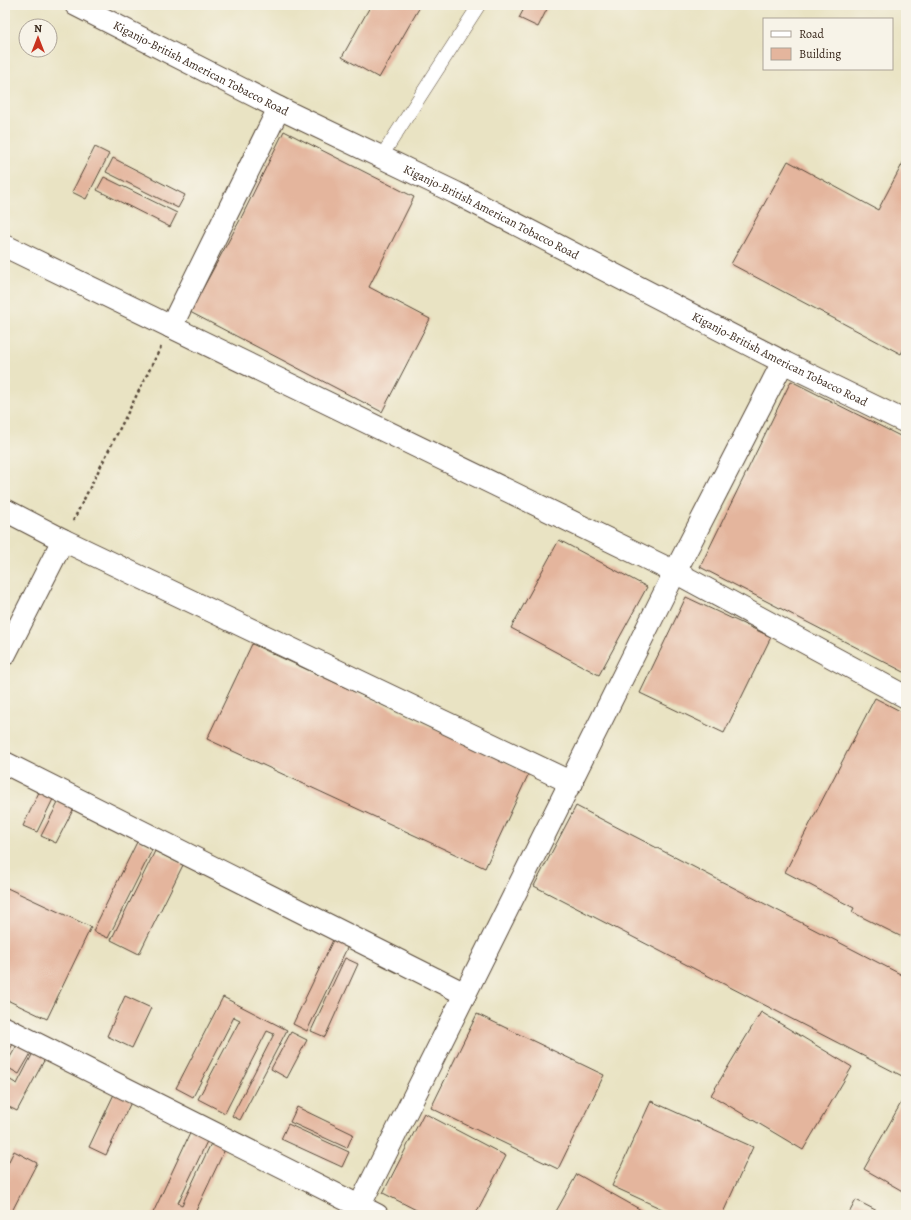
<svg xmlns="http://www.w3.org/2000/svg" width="911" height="1220" font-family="Alegreya,serif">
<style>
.building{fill:#e4b59d}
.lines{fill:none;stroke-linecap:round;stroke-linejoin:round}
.service-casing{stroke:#554637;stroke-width:14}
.minor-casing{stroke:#554637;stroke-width:24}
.path{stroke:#554637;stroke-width:2.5;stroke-dasharray:3 3;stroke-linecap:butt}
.service{stroke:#fff;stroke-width:13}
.minor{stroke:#fff;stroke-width:22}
.labels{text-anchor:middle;stroke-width:3;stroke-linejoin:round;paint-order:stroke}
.street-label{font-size:12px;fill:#3b2a1e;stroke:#f7f3e8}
</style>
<rect width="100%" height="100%" fill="#f7f3e8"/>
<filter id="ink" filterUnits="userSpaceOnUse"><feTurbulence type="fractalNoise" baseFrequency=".025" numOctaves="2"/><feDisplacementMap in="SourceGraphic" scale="8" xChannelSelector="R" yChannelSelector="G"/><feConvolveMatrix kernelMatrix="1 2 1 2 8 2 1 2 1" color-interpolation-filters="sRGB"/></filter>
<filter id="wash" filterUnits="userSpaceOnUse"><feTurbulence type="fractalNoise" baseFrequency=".012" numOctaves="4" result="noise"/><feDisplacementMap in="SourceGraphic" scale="16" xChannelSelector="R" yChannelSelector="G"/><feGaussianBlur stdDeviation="0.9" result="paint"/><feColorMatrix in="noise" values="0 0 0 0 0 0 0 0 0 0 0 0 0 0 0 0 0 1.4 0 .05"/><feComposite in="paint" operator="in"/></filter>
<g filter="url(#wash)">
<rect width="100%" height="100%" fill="#e9e3c3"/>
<g id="blocks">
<path class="building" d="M371,5h50l-42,73 -37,-21z
M526,5h23l-11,22 -19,-9z
M284,131l130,66 -45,90 61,32 -48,93 -192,-100 50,-92z
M95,147l14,7 -23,45 -14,-7z
M906,157v187l-5,10 -170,-90 57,-103 90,49z
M113,158l72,37 -7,13 -72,-36z
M104,177l73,36 -7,14 -73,-37z
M791,381l115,58v234l-206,-106z
M559,540l88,47 -48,88 -88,-47z
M686,597l85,40 -47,96 -84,-40z
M252,644l277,129 -44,95 -278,-129z
M875,698l31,16v225l-54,-27 2,-4 -69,-36z
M40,790l14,7 -17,35 -14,-6z
M59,801l15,7 -18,35 -15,-7z
M576,806l330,171v101l-372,-192z
M138,840l15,8 -45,90 -15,-7z
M155,851l28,14 -44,89 -28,-14z
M5,887l86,40 -44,92 -42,-20z
M333,940l15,6 -41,85 -14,-7z
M345,958l13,6 -33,73 -14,-6z
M125,996l26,12 -19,40 -25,-12z
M223,997l64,33 -47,90 -8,-4 42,-82 -7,-3 -42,82 -27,-14 42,-79 -6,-3 -41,80 -17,-9z
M761,1012l91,55 -49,83 -92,-55z
M477,1014l127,61 -46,94 -127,-61z
M5,1032l11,6 -11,21z
M291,1032l16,8 -20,38 -16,-9z
M20,1040l14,8 -15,26 -14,-8z
M34,1051l12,6 -29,54 -12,-6v-24l2,-3 10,6z
M115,1092l17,8 -26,55 -17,-8z
M906,1094v99l-42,-24z
M651,1101l102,46 -31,68h-47l-63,-29z
M297,1107l56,27 -6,14 -57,-26z
M424,1113l82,43 -31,59h-49l-43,-22z
M288,1124l61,28 -7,15 -61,-28z
M192,1129l17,8 -31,66 4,2 31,-66 14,6 -33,70h-42z
M14,1151l23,12 -27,52h-5v-46z
M577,1174l73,41h-96z
M856,1200l29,15h-37z"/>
</g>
</g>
<g filter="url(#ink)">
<use href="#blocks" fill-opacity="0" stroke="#554637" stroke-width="1"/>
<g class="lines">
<defs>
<path id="service" d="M381,157l98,-152"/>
<g id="minor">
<path id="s1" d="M76,5l203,103 177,85 327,169 123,60"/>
<path d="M5,246l670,326 231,125"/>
<path d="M171,327l108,-219"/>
<path d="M5,510l58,30 509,243"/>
<path d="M5,654l58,-114"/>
<path d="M5,763l460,231"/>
<path d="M5,1028l372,187"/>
<path d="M355,1215l320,-643 108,-210"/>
</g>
</defs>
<use href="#service" class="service-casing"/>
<use href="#minor" class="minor-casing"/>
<path class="path" d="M73,521l88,-174"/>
<use href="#service" class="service"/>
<use href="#minor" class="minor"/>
</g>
</g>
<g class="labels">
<g class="street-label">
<text dy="4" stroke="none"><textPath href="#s1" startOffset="140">Kiganjo-British American Tobacco Road</textPath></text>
<text dy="4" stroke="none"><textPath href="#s1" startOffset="464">Kiganjo-British American Tobacco Road</textPath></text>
<text dy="4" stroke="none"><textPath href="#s1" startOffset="788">Kiganjo-British American Tobacco Road</textPath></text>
</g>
</g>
<rect width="911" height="1220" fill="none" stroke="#f7f3e8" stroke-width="20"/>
<rect x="763" y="18" width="130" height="52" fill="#f7f3e8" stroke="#aca397"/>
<rect x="771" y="31" width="20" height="6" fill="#ffffff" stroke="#aca397"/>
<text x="799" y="38" font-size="12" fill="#3b2a1e">Road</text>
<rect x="771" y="48" width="20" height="12" fill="#e4b59d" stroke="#aca397"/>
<text x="799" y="58" font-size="12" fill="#3b2a1e">Building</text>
<g transform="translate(38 38)"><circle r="19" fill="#f7f3e8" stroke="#aca397"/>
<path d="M0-3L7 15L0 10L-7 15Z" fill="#c8321e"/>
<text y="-6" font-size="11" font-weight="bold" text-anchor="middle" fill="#3b2a1e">N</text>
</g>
</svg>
